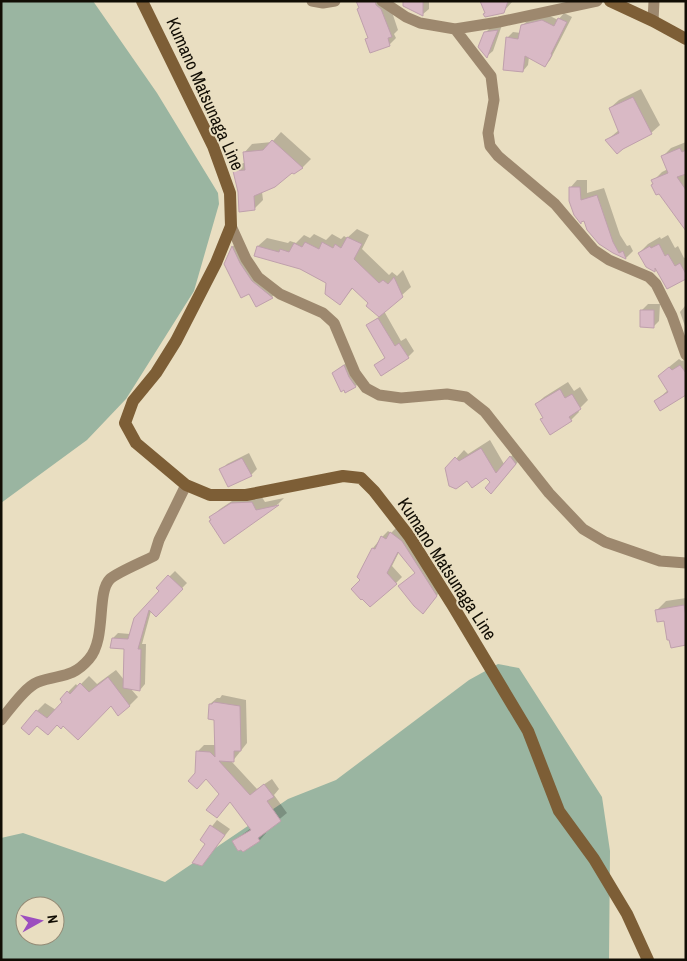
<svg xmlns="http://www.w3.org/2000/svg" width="687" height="961" font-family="'Archivo Narrow',sans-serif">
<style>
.forest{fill:#9ab5a1;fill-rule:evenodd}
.shadow{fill:#0003}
.building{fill:#d9b9c5;stroke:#bfa0ac}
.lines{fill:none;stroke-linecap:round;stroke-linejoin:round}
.street{stroke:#9d886e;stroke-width:11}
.secondary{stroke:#7d5e36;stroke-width:12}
.labels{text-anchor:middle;stroke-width:4;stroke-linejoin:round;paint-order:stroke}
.street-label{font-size:18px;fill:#110d04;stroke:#e9dec1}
</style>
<rect width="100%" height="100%" fill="#e9dec1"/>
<path class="forest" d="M1,1h92l64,92 61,100 1,11 -25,87 -68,108 -39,41 -86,63z
M498,664l21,4 83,129 8,54 -1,109h-608v-122l22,-5 142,49 123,-83 48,-19 133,-100zM25,906h30v30h-30z"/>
<path class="shadow" d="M357,1h27l7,8 7,21 -4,4 2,4 -6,6 -21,-7z
M404,1h25v8l-6,5z
M482,1h31l-10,11h-17z
M564,13l8,4 -22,43 -5,6 -16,-9 -1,8 -5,6 -16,-33 6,-6 8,1 1,-7 6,-6 20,-5 10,5z
M502,25l-9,26 -6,5 -2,-23 7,-7z
M641,89l19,36 -9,8 -28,15 -16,-8 12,-10 -9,-22 9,-8z
M281,132l30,27 -8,8 -9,5 -2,-1 -30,21 1,8 -9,9 -15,-17 -5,-20 9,-9h3l-2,-10 8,-9 20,-2z
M686,142v87l-33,-48 9,-9 6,-3 -6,-12 9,-9z
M577,180h10v13l17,-5 16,47 7,11 3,-1 3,6 -7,7 -13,-6 -43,-64z
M357,229l12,6 -7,14 27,26 3,-3 5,4 6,-6 8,17 -27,24 17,30 5,-3 8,13 -6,6 -33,8 11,-8 -19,-31 13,-10 -10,-13 -17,-15 -13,15 -13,-20 -69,-37 9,-8 21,5 2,-2 6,2 8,-8 6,3 4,-4 12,6 6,-6 9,5 3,-3 3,2z
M668,235l7,13 3,-2 6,12 2,-1v20l-29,-8 -2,2 -16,-18 9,-9 12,-7 1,2z
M238,241l7,16 33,34 -6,6 -15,8 -7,-13 -24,-28 7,-18z
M648,304h12l-1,17 -6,6 -11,-17z
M685,306h1v23l-6,-17z
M679,359l3,2 4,-2v34l-31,9 13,-12 1,-23z
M350,360l11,20 -5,6 -23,-13z
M568,382l6,9 6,-4 8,13 -10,10 1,2 -8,8 -27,-2 -8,-14 8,-7z
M490,440l14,24 15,-16 5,7 -25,29 -8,-2 -5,-6 -19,3 -20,-10 17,-19 4,4z
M249,453l8,16 -6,6 -30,-5 6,-6z
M260,494l5,8 19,-4 -6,6 -54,38 -13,-24 9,-9 21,-14z
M397,527l45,62 -19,24 -7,-41 -17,-20 -7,14 10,11 -6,6 -34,-3 -4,-3 15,-29 9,-11 6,-6 3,2z
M448,566l6,8 -6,6 -6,-9z
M175,571l12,12 -31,32 -5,-4 -9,33h4l-1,40 -5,6 -10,-2 8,9 -8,8 -19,-1 -48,21 -5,-1 -10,9 -11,-22 8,-8 11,7 8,-8 -3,-3 15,-15 2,3 11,-11 8,8 19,-14 9,11 1,-33 -13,-10 5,-5 12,1 31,-43 -3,-3z
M686,598v46l-30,-33 10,-10z
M222,695l24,5 1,43 -15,19 25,27 15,-10 7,10 -5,6 13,18 -22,18 1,2 -6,7 -17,10 -9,-9 17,-13 -20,-27 -14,16 4,-23 -15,-16 -10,-5 1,-21 7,-7h12l-1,-27 -5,-14 7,-6h3z
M217,820l13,9 -28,36 5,-21 -6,-4z"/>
<path class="building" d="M356,1h19l1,4 5,4 11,28 -4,1 2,8 -20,7 -5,-14 3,-1 -11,-29 2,-1z
M403,1h20v15l-20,-10z
M480,1h28l-4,12 -19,4 -2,-3 2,-1z
M558,18l9,4 -16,32 1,1 -7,12 -20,-11 -2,16 -20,-2 3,-33 12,2 3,-14 21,-5 12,6z
M498,30l-5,12 -6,16 -9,-11 6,-15z
M633,97l19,37 -29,15 -6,5 -12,-14 14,-7 -10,-25z
M272,140l31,28 -9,6 -2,-1 -17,14 -21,9 1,14 -16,2 -1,-20 -5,-21 12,-1 -2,-18 20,-2z
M680,148l2,4 4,-2v24l-9,3 9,13v41l-27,-37 -3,1 -5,-10 2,-1 -2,-4 17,-7 -7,-17z
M569,187h11l1,13 16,-5 16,47 6,11 4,-2 3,8 -13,-6 -14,-9 -12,-14 -3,-9 -3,1v2l-7,-9 -5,-14z
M347,237l15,7 -8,15 25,24 4,-3 5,4 6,-7 9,20 -24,20 -13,-11 2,-3 -16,-15 -12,17 -15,-11 1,-11 -26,-14 -46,-13 3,-10 22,6 1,-3 9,3 5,-9 8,4 3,-5 14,7 3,-7 11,6 2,-4 6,4z
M659,244l6,12 3,-2 7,12 5,-3 6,11v5l-19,10 -12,-21v4l-9,-5 -8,-14 12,-7 1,2z
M232,246l8,17 12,18 21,17 -17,9 -7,-13 -8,4 -17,-34z
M640,310h14v18l-14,-1z
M378,318l17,28 4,-3 10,15 -28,18 -7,-11 11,-7 -19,-33z
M344,365l5,12 7,10 -11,6 -1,-3 -3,2 -9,-19z
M680,365l6,8v22l-26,16 -6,-10 14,-9 -10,-16 11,-9 3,3z
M560,389l5,9 7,-4 9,15 -12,8 3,4 -22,14 -10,-16 3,-1 -8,-14z
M481,448l15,25 14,-17 6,8 -25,30 -6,-6 5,-6 -4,-4 -14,10 -5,-7 -11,8 -7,-3 -4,-18 10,-11 4,4z
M242,458l10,18 -24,11 -9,-18z
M252,502l4,8 23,-5 -55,39 -15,-23 2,-1 -2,-3 22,-14z
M390,532l12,9 35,55 -14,18 -9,-8 -16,-20 17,-13 -17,-21 -11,21 10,11 -27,23 -8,-8 -1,1 -10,-11 9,-9 -3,-3 15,-29 3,1 6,-13 5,3z
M168,575l15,14 -27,28 -7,-7 -11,39h3l-1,42 -17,-3 1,-39 -14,-1 2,-10 16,1 6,-21 25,-27 -3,-3z
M684,605l2,11v29l-15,3 -2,-8h-2l-3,-19 -7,1 -2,-12z
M108,677l22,29 -12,10 -7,-10 -33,34 -15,-14 -2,3 -4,-4 -9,10 -11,-9 -8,9 -8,-7 15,-18 11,8 15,-16 -2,-3 7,-8 3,3 10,-11 9,9z
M214,702l26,4 1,45h-7v11l-15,-1 31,34 14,-11 10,13 -7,4 14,20 -23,17 2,3 -17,11 -2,-2 -3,1 -6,-10 19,-11 -21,-28 -13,16 -11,-8 13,-16 -13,-15 -9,10 -9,-8 7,-8 1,-22 14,1 5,5 -1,-37 -6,-1 1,-15h3z
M210,825l15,10 -23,31 -10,-3 13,-19 -5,-4z"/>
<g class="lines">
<path class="street" d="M312,1l11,2 12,-2
M382,1l24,16 14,6 35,6 44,-7 98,-21
M653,21l1,-20
M455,29l36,47 3,24 -6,33 2,13 8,10 57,48 39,46 15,10 40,17 7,7 16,32 14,39
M231,226l15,33 12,18 22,17 43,19 11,10 21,50 11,15 13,7 22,3 46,-4 19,3 19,15 64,81 34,36 22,13 55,19 26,2
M1,720c9,-11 24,-33 37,-38 21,-8 34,-3 51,-23 18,-21 7,-66 21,-80 6,-6 35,-18 44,-23l5,-16 27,-55"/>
<path class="secondary" d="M142,1l71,145 17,47 1,33 -15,37 -40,78 -20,32 -23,28 -8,22 11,20 50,42 24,10h36l97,-19 18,2 13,13 35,45 44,70 75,125 31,80 35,48 33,55 21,46
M610,1l43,20 33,18"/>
</g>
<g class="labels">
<g class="street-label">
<text transform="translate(205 94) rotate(66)" y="6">Kumano Matsunaga Line</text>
<text transform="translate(447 569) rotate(57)" y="6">Kumano Matsunaga Line</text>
</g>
</g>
<rect width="687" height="961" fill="none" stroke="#110d04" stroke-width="5"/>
<g transform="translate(40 921) rotate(82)"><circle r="24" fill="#e9dec1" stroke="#938a75"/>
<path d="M0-4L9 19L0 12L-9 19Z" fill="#9c4ebf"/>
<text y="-8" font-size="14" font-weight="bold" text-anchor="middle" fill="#110d04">N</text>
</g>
</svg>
